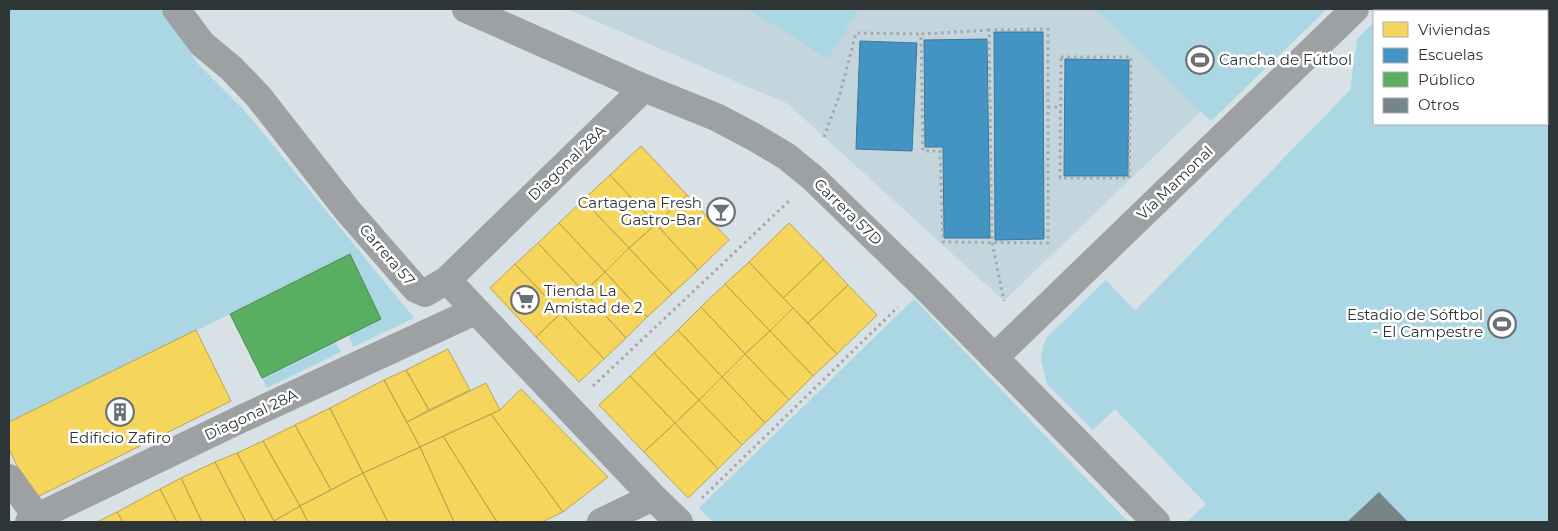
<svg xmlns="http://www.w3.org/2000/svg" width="1558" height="531" font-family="Montserrat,sans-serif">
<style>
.built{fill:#c4d6dd}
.green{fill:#abd6e4}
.homes{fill:#f6d55c;stroke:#baa551}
.schools{fill:#4393c3;stroke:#3d7799}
.public{fill:#5aae61;stroke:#4d8a54}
.building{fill:#76858a}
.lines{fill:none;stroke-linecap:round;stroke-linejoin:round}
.path{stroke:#a2a7a9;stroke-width:3;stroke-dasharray:2.5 4;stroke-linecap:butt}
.minor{stroke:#9da1a3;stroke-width:28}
.labels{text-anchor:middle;stroke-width:5;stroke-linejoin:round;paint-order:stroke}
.poi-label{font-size:15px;fill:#2e3537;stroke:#fff;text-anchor:start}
.street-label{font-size:15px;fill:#2e3537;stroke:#fff}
</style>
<rect width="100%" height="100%" fill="#d8e1e5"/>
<path class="built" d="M568,9h527l106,102 -197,190 -216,-197z"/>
<path class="green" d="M9,9h152l37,55 47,47 169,207 -61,29 -4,-12 32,-16 -31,-64 -341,167z
M748,9h111l-31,50z
M1095,9h232l-116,112z
M1387,9h162v513h-362l19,-18 -91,-95 -22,21 -46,-46 -6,-25 2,-13 4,-9 59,-57 29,31 215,-221 7,-51 17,-17v102h173v-113h-162z
M914,299l214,223h-415l-14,-14z
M335,342l6,10 -74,36 -5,-10z"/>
<path class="homes" d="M641,146l46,49 -31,29 -46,-49z
M610,175l46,49 -27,24 -46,-48z
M687,195l42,45 -31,30 -42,-46z
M583,200l46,48 -24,24 -46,-49z
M559,223l46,49 -21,20 -46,-49z
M789,223l35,36 -41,39 -34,-36z
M656,224l42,46 -26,24 -43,-46z
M538,243l46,49 -23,21 -46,-49z
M629,248l43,46 -25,23 -42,-45z
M824,259l24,26 -40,38 -25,-25z
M749,262l44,46 -23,23 -45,-47z
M515,264l46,49 -25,24 -46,-49z
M605,272l42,45 -21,21 -42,-46z
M725,284l45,47 -25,23 -44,-47z
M848,285l29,30 -40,39 -29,-31z
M584,292l42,46 -22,21 -43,-46z
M701,307l44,47 -23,23 -44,-47z
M793,308l44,46 -24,22 -43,-45z
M561,313l43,46 -25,23 -43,-45z
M196,330l35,71 -198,98 -24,-50v-27z
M678,330l44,47 -23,23 -45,-47z
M770,331l43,45 -24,24 -44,-46z
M448,349l22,41 -41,20 -23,-40z
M654,353l45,47 -24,23 -45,-47z
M745,354l44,46 -24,23 -43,-46z
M406,370l23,40 -22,12 -23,-42z
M630,376l45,47 -31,29 -45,-47z
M722,377l43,46 -23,22 -43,-45z
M384,380l36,67 -57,26 -33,-65z
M486,383l14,27 -80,37 -13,-25z
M521,389l87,88 -45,35 -72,-98 9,-4z
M699,400l43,45 -24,24 -43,-46z
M330,408l33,65 -32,17 -36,-65z
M491,414l72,98 -21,10h-45l-54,-86z
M675,423l43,46 -30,29 -44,-46z
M295,425l36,65 -31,16 -37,-65z
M443,436l54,86h-43l-34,-75z
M263,441l37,65 -26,15 -37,-68z
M420,447l34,75h-66l-25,-49z
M237,453l37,68 -2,1h-26l-31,-60z
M215,462l31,60h-44l-21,-44z
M363,473l25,49h-80l-8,-16z
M181,478l21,44h-25l-17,-33z
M160,489l17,33h-54l-6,-10z
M300,506l8,16h-33l-1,-1z
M117,512l6,10h-26z"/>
<path class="schools" d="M994,32h49l1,207 -49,1z
M987,39l3,199h-46l-1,-91h-18l-1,-107z
M860,41l57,2 -5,108 -56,-2z
M1065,59l64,1 -1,116h-64z"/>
<path class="public" d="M350,254l31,65 -119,59 -32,-64z"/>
<path class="building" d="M1379,492l29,30h-61z"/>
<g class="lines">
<path class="path" d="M989,30l-68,4 2,117h17l3,91 105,1v-214l-59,1 3,212 12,59
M1061,57h70l-2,121h-69z
M1048,107h13
M824,137l16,-43 16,-61 65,1
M593,386l196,-185
M702,498l196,-191"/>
<path class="minor" d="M176,9l26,35 29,24 27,28 90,115 68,78 9,4 22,-13 197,-192
M466,9l178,79 72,29 38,20 32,19 27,22 109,106 234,238
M447,280l206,217 26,25
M995,357l360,-348
M9,478l28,39
M29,522l8,-5 204,-98 234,-108
M601,522l52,-25"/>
</g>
<defs>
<symbol id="stadium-ring" viewBox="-11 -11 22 22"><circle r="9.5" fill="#fff" stroke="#6a7174" stroke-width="1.5"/><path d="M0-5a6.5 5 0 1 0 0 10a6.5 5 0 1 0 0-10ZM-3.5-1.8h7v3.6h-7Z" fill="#6a7174"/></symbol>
<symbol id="bar-ring" viewBox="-11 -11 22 22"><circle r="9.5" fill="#fff" stroke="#6a7174" stroke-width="1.5"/><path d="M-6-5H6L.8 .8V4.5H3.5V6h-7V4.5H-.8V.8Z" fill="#6a7174"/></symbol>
<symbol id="supermarket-ring" viewBox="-11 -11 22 22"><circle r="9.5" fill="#fff" stroke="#6a7174" stroke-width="1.5"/><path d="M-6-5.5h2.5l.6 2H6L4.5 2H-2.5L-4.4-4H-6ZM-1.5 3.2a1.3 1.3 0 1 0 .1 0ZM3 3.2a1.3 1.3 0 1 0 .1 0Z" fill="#6a7174"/></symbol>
<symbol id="building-ring" viewBox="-11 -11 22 22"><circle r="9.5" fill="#fff" stroke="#6a7174" stroke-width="1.5"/><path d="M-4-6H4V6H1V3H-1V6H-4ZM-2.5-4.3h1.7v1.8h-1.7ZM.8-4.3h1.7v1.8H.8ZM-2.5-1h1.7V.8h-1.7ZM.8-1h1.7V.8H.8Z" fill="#6a7174"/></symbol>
</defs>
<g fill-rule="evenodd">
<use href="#stadium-ring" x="1184" y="44" width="32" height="32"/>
<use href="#bar-ring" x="705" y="196" width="32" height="32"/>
<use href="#supermarket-ring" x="509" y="284" width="32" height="32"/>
<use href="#stadium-ring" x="1486" y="308" width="32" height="32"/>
<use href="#building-ring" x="104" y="396" width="32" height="32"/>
</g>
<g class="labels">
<g class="poi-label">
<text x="1219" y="65">Cancha de Fútbol</text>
<text x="702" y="208" text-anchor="end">Cartagena Fresh<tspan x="702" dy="17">Gastro-Bar</tspan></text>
<text x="544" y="296">Tienda La<tspan x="544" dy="17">Amistad de 2</tspan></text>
<text x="1483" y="320" text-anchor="end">Estadio de Sóftbol<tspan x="1483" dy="17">- El Campestre</tspan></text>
<text x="120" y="443" text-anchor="middle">Edificio Zafiro</text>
</g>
<g class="street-label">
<text transform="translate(567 163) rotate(-44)" y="5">Diagonal 28A</text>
<text transform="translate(1175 183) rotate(-44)" y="5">Vía Mamonal</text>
<text transform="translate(848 212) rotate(44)" y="5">Carrera 57D</text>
<text transform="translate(387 255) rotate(49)" y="5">Carrera 57</text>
<text transform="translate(251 415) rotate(-25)" y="5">Diagonal 28A</text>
</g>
</g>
<rect width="1558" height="531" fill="none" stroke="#2e3537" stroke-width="20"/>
<rect x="1373" y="10" width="175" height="115" fill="#ffffff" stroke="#abaeaf"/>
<rect x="1383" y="22" width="25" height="15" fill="#f6d55c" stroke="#abaeaf"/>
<text x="1418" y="35" font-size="15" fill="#2e3537">Viviendas</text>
<rect x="1383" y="48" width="25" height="15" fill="#4393c3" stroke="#abaeaf"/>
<text x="1418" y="60" font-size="15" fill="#2e3537">Escuelas</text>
<rect x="1383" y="72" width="25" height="15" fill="#5aae61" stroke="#abaeaf"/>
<text x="1418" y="85" font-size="15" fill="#2e3537">Público</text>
<rect x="1383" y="98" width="25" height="15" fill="#76858a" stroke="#abaeaf"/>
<text x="1418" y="110" font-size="15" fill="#2e3537">Otros</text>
</svg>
